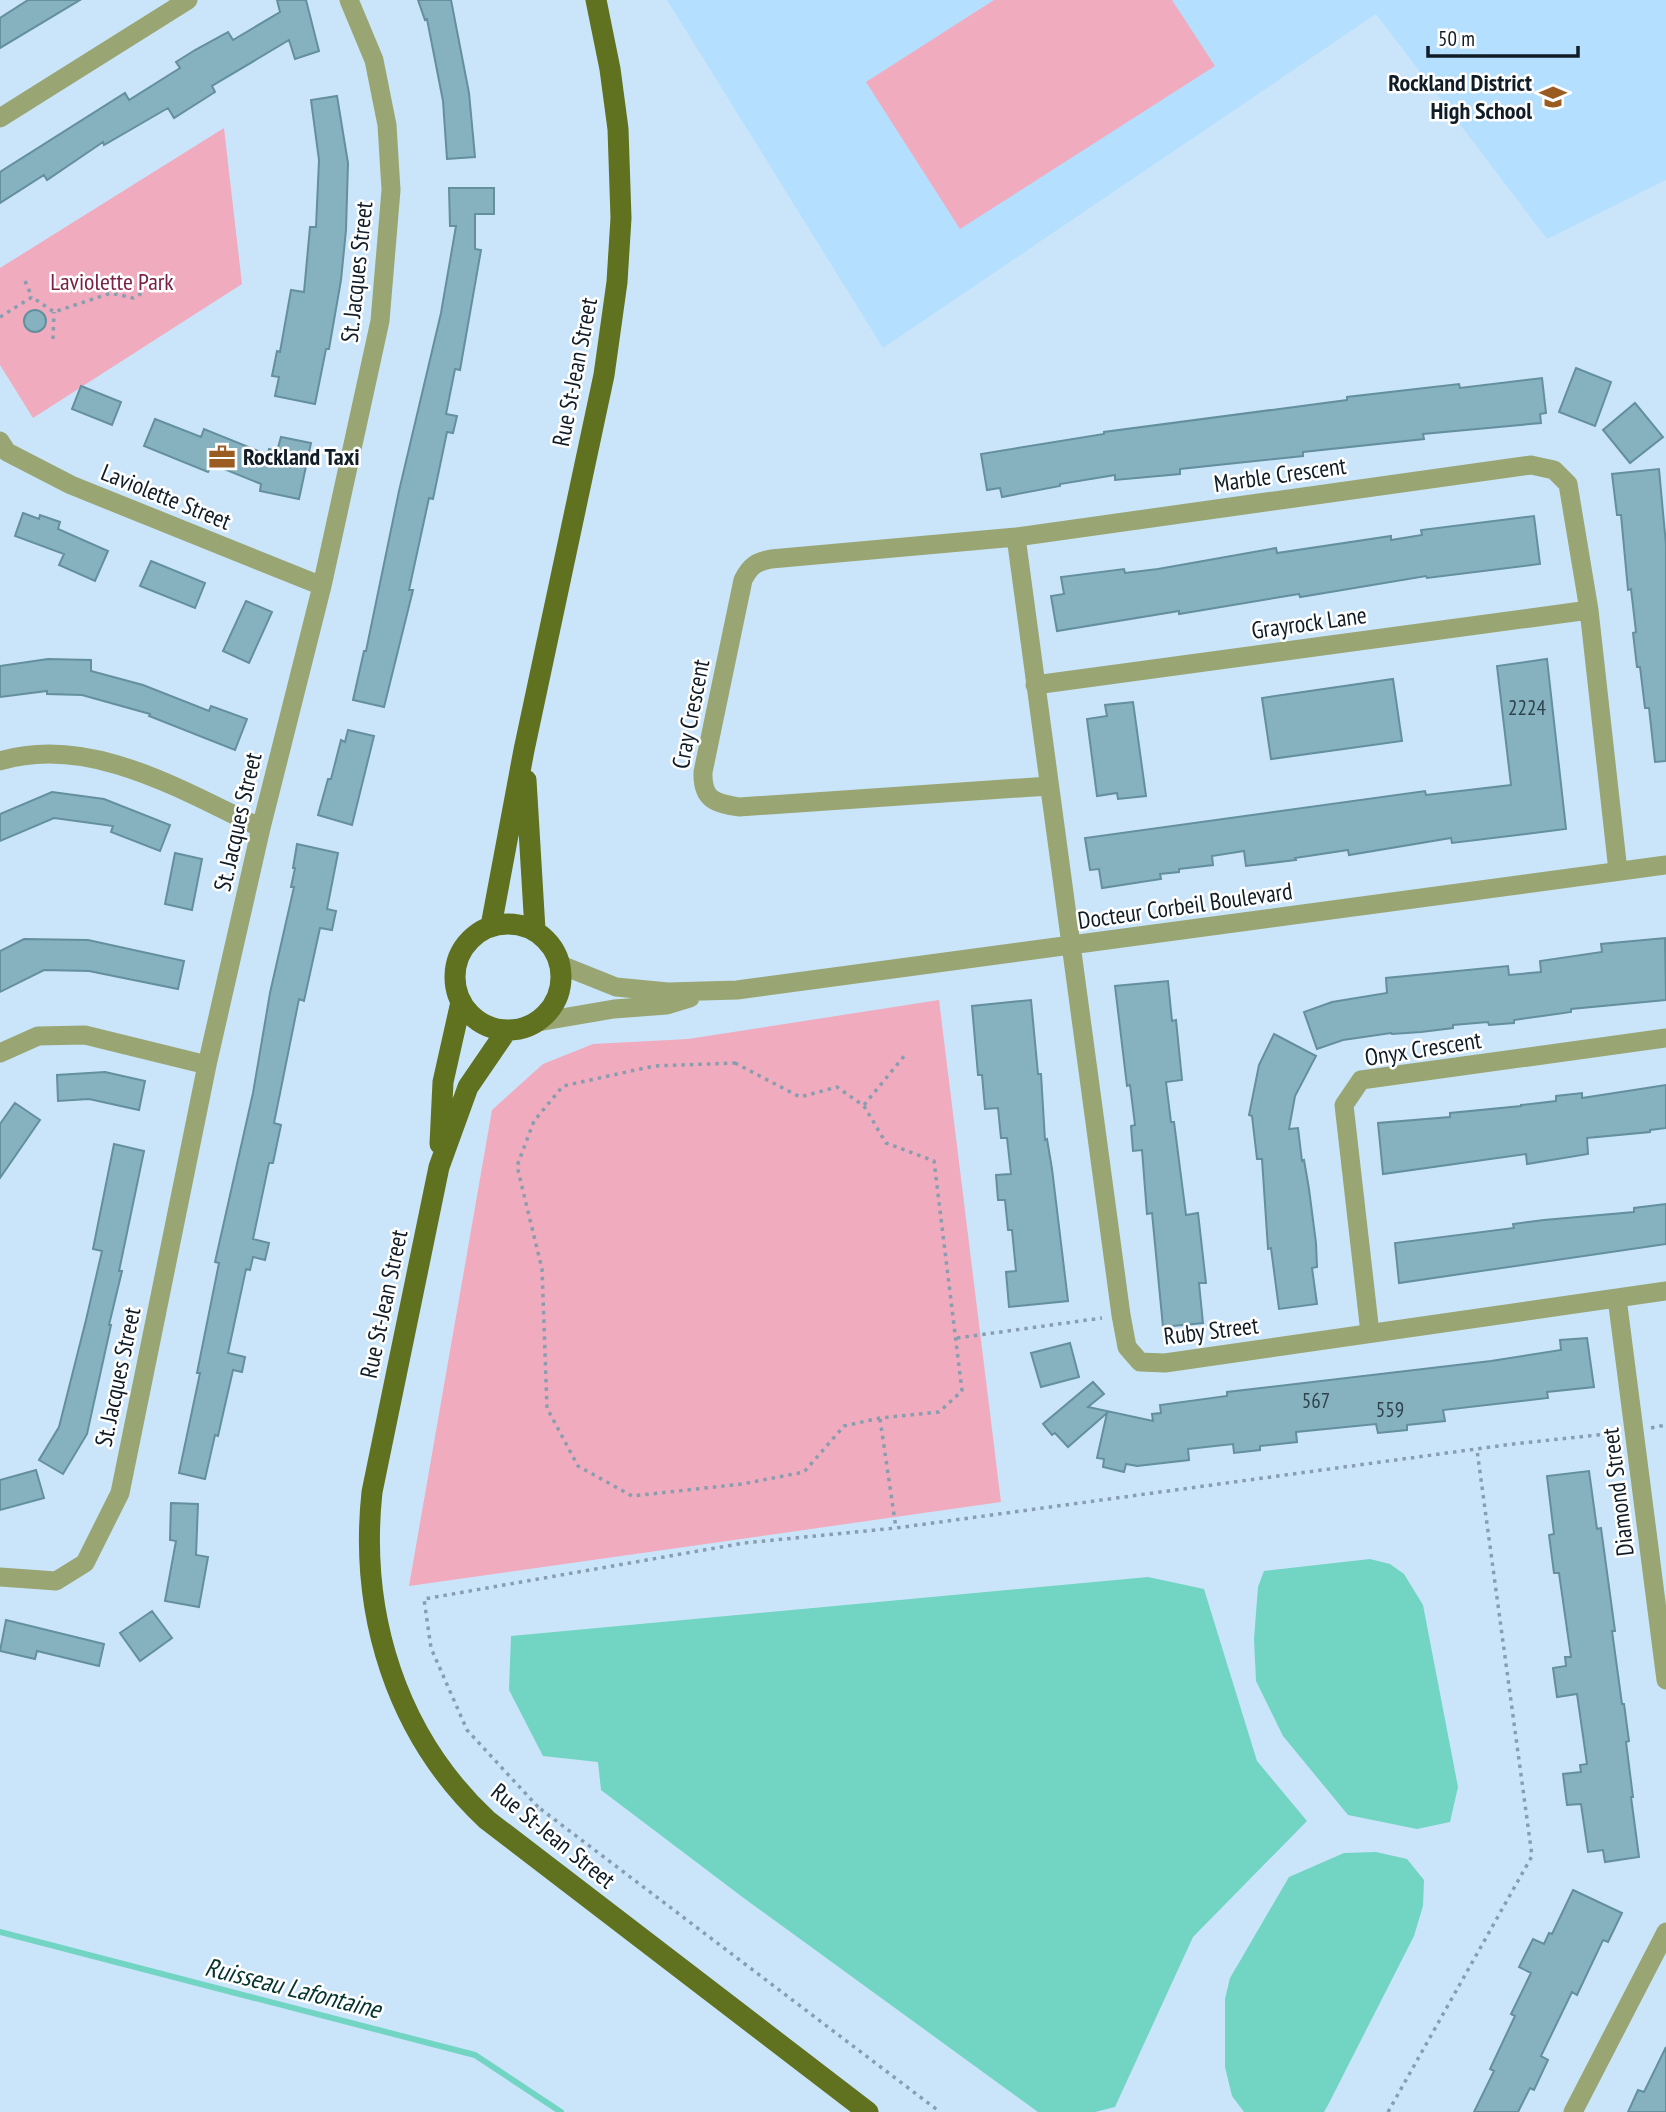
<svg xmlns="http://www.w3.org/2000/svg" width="1666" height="2112" font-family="'PT Sans Narrow',sans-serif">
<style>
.built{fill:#b5dffe}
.green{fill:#f1abbf}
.water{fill:#72d4c2}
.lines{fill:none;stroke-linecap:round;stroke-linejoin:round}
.stream{stroke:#72d4c2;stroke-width:6}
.building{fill:#86b2c0;stroke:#648f9d;stroke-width:2}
.path{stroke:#889eaf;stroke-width:3.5;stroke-dasharray:3.5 5;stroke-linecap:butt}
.minor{stroke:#99a674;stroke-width:19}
.major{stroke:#60711f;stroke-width:21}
.labels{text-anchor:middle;stroke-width:5;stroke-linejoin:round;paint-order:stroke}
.number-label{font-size:21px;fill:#2e424c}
.poi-label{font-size:24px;font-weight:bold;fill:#101c26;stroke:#fff;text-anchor:end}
.street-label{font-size:24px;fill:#101c26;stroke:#fff}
.park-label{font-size:24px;fill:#7a2044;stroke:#fff}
.water-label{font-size:26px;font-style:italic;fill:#05352e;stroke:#fff}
</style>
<rect width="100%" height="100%" fill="#cae5fa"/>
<path class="built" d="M667,0h999v180l-119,59 -171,-225 -493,334z"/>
<path class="green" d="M994,0h178l43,66 -255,163 -94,-147z
M224,128l18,156 -209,134 -33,-53v-97z
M939,1000l62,502 -592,84 83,-476 51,-46 50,-20 95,-5z"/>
<path class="water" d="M1370,1559l20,5 14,10 19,31 35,182 -8,35 -33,7 -69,-14 -65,-79 -27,-55 -2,-42 4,-52 6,-16z
M1148,1577l56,12 53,172 50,60 -114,116 -78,170 -20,5h-57l-293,-213 -144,-109 -3,-28 -55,-6 -34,-66 2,-54z
M1376,1852l31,7 17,21 -1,26 -9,30 -86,169 -4,7h-80l-12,-16 -7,-29v-68l5,-21 59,-101 55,-24z"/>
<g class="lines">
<path class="stream" d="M0,1932l475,123 86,57"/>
</g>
<path class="building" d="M28,0h52l-80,48v-30z
M277,0h29l13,51 -24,8 -6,-19 -77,46 3,6 -41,26 -6,-10 -64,37 -1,-3 -56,38 -3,-5 -44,28v-31l125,-79 4,7 51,-32 -4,-6 19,-12 33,-18 5,8 47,-28z
M418,0h33l18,93 6,64 -28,2 -4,-58 -16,-82 -2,1z
M337,96l11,67 -2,67 -5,50 -12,69h-3l-11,55 -40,-8 4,-19 -7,-1 5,-25 3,1 11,-62 13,2 6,-65h6l3,-67 -8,-60z
M449,188h45v26h-19v35l6,1 -21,120 -5,-1 -9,45 11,2 -4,17 -6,-1 -14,67 -4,-1 -20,92h4l-29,117 -31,-7 11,-49h2l33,-160 42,-178 15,-87h-6z
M24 321a11 11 0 1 1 22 0a11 11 0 1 1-22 0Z
M1576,368l35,14 -16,44 -36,-14z
M1542,378l4,35 -6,1 1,9 -118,11 1,5 -121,13v4l-123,13v5l-65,6v-5l-55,9v2l-58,11 -2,-9 -13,2 -6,-36 123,-20v-2l243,-32v-3l112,-13 1,4z
M81,386l40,16 -9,23 -40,-16z
M1635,403l28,34 -33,26 -27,-33z
M155,419l46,18 3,-8 64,26 1,-6 8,2 4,-14 30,6 -12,56 -39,-8 1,-7 -49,-20 -4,8 -64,-26z
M1659,469l7,76v216l-11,1 -6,-54h-4l-5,-41h-3l-4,-34 3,-1 -5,-43 -3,1 -7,-75h-4l-5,-41z
M23,513l16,6 1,-4 20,7 -2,7 50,22 -13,30 -36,-16 5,-11 -49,-18z
M1534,516l6,48 -113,14 -1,-2 -126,21 -1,-3 -120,20v-3l-122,20 -6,-35 13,-2 -3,-17 63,-8 1,4 33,-4 118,-21 1,5 114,-17v4l31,-5 -1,-5z
M151,561l54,22 -10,25 -55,-22z
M246,601l26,11 -23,51 -26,-12z
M48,659l43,1v11l52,14 66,26 2,-5 36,13 -12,31 -86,-34 1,-2 -68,-19 -35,-1v-3l-47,6v-31z
M1547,659l19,170 -114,14 -1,-5 -102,17 -1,-5 -53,8 1,2 -50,6 -2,-15 -32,5 1,9 -34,4v3l-19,2 1,5 -59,9 -3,-19 -9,1 -5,-32 340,-47 1,4 85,-10 -14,-119z
M1393,679l9,62 -131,18 -9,-61z
M1133,702l13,94 -28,3 -1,-6 -20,3 -10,-77 20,-3 -2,-11z
M348,730l26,6 -22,89 -34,-10 10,-36h3l10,-39 4,2z
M52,792l52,7 66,26 -10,26 -49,-19 2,-6 -59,-8 -54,23v-27z
M297,844l41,9 -11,56 9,2 -4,19 -12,-2 -16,73 -5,-2 -25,124 7,2 -8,38h-4l-16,76 16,4 -4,17 -12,-3 -3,13 -4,-1 -18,84 17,4 -3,15 -9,-2 -15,66 -3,-1 -10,44 -26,-6 21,-100h-3l22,-110 -4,-1 38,-169 17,-100 24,-106h-3l4,-19h-2z
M175,853l27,6 -10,51 -27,-6z
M1665,938l1,62 -95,9v3l-57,8v3l-25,2 -1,-3 -35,3v3l-32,4 -29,2 -1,-1 -48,7 -26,9 -13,-37 28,-10 55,-9 -1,-15 122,-12 1,9 32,-3 -1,-11 62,-9 -1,-8z
M24,939l64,1 96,21 -6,28 -89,-18 -45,-1 -44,22v-41z
M1168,981l4,40 4,-1 6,60 -16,2 5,40h3l12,93 12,-2 8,70h-7l4,40 -40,4 -11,-114 -5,1 -5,-64 -9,1 -2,-25 4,-1 -5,-40 -3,1 -12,-100z
M1031,1000l7,74h3l4,66 2,-1 5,30 16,132 -59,6 -3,-35 10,-1 -4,-41h-4l-3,-30h-7l-2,-25 15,-1 -4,-36h-6l-3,-30 -13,1 -3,-34h-4l-6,-69z
M1274,1034l42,22 -21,40 -6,33 9,-1 4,33 2,-1 5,29 7,54 1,24 -5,1 5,36 -38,5 -8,-61 -3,1 -6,-90h-5l-5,-43 -3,-1 10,-50z
M105,1072l40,9 -6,29 -50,-11 -31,2 -1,-26z
M1666,1085v43l-16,2v2l-63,6 1,16 -61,10 -1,-10 -143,20 -5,-51 72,-6v-4l71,-7v-1l35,-4v-5l26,-3v5z
M15,1103l25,17 -40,58v-54z
M114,1144l30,7 -25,120h3l-13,54h2l-24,109 -24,40 -24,-14 20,-33 27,-107 16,-69 -9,-2z
M1666,1204v40l-267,39 -4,-40 119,-15 -1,-4 31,-4 90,-8v-4z
M1587,1338l7,49 -47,5 1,6 -105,12 2,11 -38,4v5l-29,3 -2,-9 -80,8 1,10 -37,4v4l-26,3 -1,-9 -45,5 1,11 -52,6 -11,-2 -2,8 -21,-5 1,-8 -7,-1 10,-45 -39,34 -13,-14 -3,2 -9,-11 50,-42 11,12 -16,13 65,14 -1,-7 9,-1 -1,-8 67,-9v-4l264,-31 70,-11 -1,-10z
M1070,1343l9,34 -38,10 -10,-34z
M36,1470l8,28 -44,12v-30z
M1589,1471l8,58 4,-1 14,103h-3l10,73h2l5,37 -3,1 7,55h-2l8,60 -34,5 -2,-12 -15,2 -7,-48 -14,1 -4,-31 18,-2 -1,-7 7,-1 -10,-70 -20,3 -4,-29 13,-2 -1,-9h6l-12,-84h-5l-5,-38 5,-1 -7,-58z
M171,1503l27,1 -2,51 12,2 -9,50 -34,-6 11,-60 -6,-1z
M152,1611l20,27 -32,23 -20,-28z
M6,1620l98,24 -5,22 -62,-15 -2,8 -35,-8z
M1573,1890l49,23 -14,29 -5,-2 -26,55 -5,-3 -31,64 7,4 -14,30 -4,-2 -12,24h-44l20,-41 -4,-2 25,-53 -4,-2 20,-41 -12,-6 14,-28 11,5 5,-11 3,1z
M1666,2047v65h-38l10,-22 6,2z"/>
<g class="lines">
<path class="path" d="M25,281l7,16
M0,317l32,-20 22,15 57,-19 22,5 11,-6
M53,339l1,-27
M735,1063l65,34 37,-10 27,19 22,37 48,18 28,230 -23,21 -59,6 -36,8 -40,46 -62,12 -110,12 -54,-30 -31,-58 -5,-139 -25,-103 17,-45 29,-35 91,-20z
M864,1105l41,-50
M957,1338l145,-20
M880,1419l16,109
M1651,1428l15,-3
M538,1807l-71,-77 -36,-82 -7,-49 320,-56 152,-15 617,-84 103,-11
M525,1825l13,-18 402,305
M1388,2112l144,-256 -55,-406"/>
<path class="minor" d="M0,118l188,-118
M0,441l7,11 64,33 251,101
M1016,537l105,778 6,32 13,15 25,1 501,-72
M1035,685l554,-75
M0,761c90,-27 183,30 261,67
M1049,786l-310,21c-24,-4 -37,-7 -36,-35l40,-192c7,-14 13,-18 28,-21l245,-22 515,-72 23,5 14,14 21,126 29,261
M561,965l55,22 52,5 69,-2 929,-125
M538,1022l76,-13 53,-4 23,-7
M0,1053l38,-17 47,-1 122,30
M1617,1298l49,382
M1370,1333l-26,-228 17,-25 305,-42
M0,1577l56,4 29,-18 35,-70 87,-428 54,-237 61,-242 58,-265 11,-131 -4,-65 -13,-65 -25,-60
M1573,2112l93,-180"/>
<path class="major" d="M526,780l9,150
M455 977a53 53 0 1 1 106 0a53 53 0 1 1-106 0Z
M491,926l33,-176 80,-375 13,-93 4,-64 -3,-89 -8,-60 -14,-69
M507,1030l-39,57 -29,80 -67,325c-13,122 24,243 115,328l381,292
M440,1144l3,-62 18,-80"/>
</g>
<defs>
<symbol id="school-bare" viewBox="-9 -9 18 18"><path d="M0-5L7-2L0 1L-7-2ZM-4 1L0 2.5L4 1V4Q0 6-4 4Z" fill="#9a5c21" stroke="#fff" stroke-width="2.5" paint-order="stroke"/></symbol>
<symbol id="office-bare" viewBox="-9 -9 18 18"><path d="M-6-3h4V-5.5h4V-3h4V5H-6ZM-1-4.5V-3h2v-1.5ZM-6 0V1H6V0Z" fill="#9a5c21" stroke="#fff" stroke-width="2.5" paint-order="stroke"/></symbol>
</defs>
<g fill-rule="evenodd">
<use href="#school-bare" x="1534" y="78" width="38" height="38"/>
<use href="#office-bare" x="203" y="438" width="38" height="38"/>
</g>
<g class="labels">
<g class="number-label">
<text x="1527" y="715">2224</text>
<text x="1316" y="1408">567</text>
<text x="1390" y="1417">559</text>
</g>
<g class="poi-label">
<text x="1532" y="91">Rockland District<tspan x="1532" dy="28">High School</tspan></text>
<text x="243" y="465" text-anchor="start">Rockland Taxi</text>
</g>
<g class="street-label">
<text transform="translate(357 272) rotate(-84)" y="8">St. Jacques Street</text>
<text transform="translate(575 372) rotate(-79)" y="8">Rue St-Jean Street</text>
<text transform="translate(1280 475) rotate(-8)" y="8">Marble Crescent</text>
<text transform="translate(166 497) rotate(22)" y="8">Laviolette Street</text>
<text transform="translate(1309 623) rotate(-8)" y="8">Grayrock Lane</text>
<text transform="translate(691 714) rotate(-79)" y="8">Cray Crescent</text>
<text transform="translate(238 822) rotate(-77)" y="8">St. Jacques Street</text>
<text transform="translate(1185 906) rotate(-8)" y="8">Docteur Corbeil Boulevard</text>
<text transform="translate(1423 1049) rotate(-9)" y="8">Onyx Crescent</text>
<text transform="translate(384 1304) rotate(-78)" y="8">Rue St-Jean Street</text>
<text transform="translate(1211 1331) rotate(-7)" y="8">Ruby Street</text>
<text transform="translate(118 1377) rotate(-78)" y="8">St. Jacques Street</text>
<text transform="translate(1618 1492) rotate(-97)" y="8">Diamond Street</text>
<text transform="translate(553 1836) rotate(39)" y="8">Rue St-Jean Street</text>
</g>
<g class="park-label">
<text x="112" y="290">Laviolette Park</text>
</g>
<g class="water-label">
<text transform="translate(293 1988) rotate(14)" y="9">Ruisseau Lafontaine</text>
</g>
</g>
<path d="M1428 46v10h150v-10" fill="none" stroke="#101c26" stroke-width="3.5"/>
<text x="1438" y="46" font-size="21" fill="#101c26" stroke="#ffffff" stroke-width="5" paint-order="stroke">50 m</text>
</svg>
